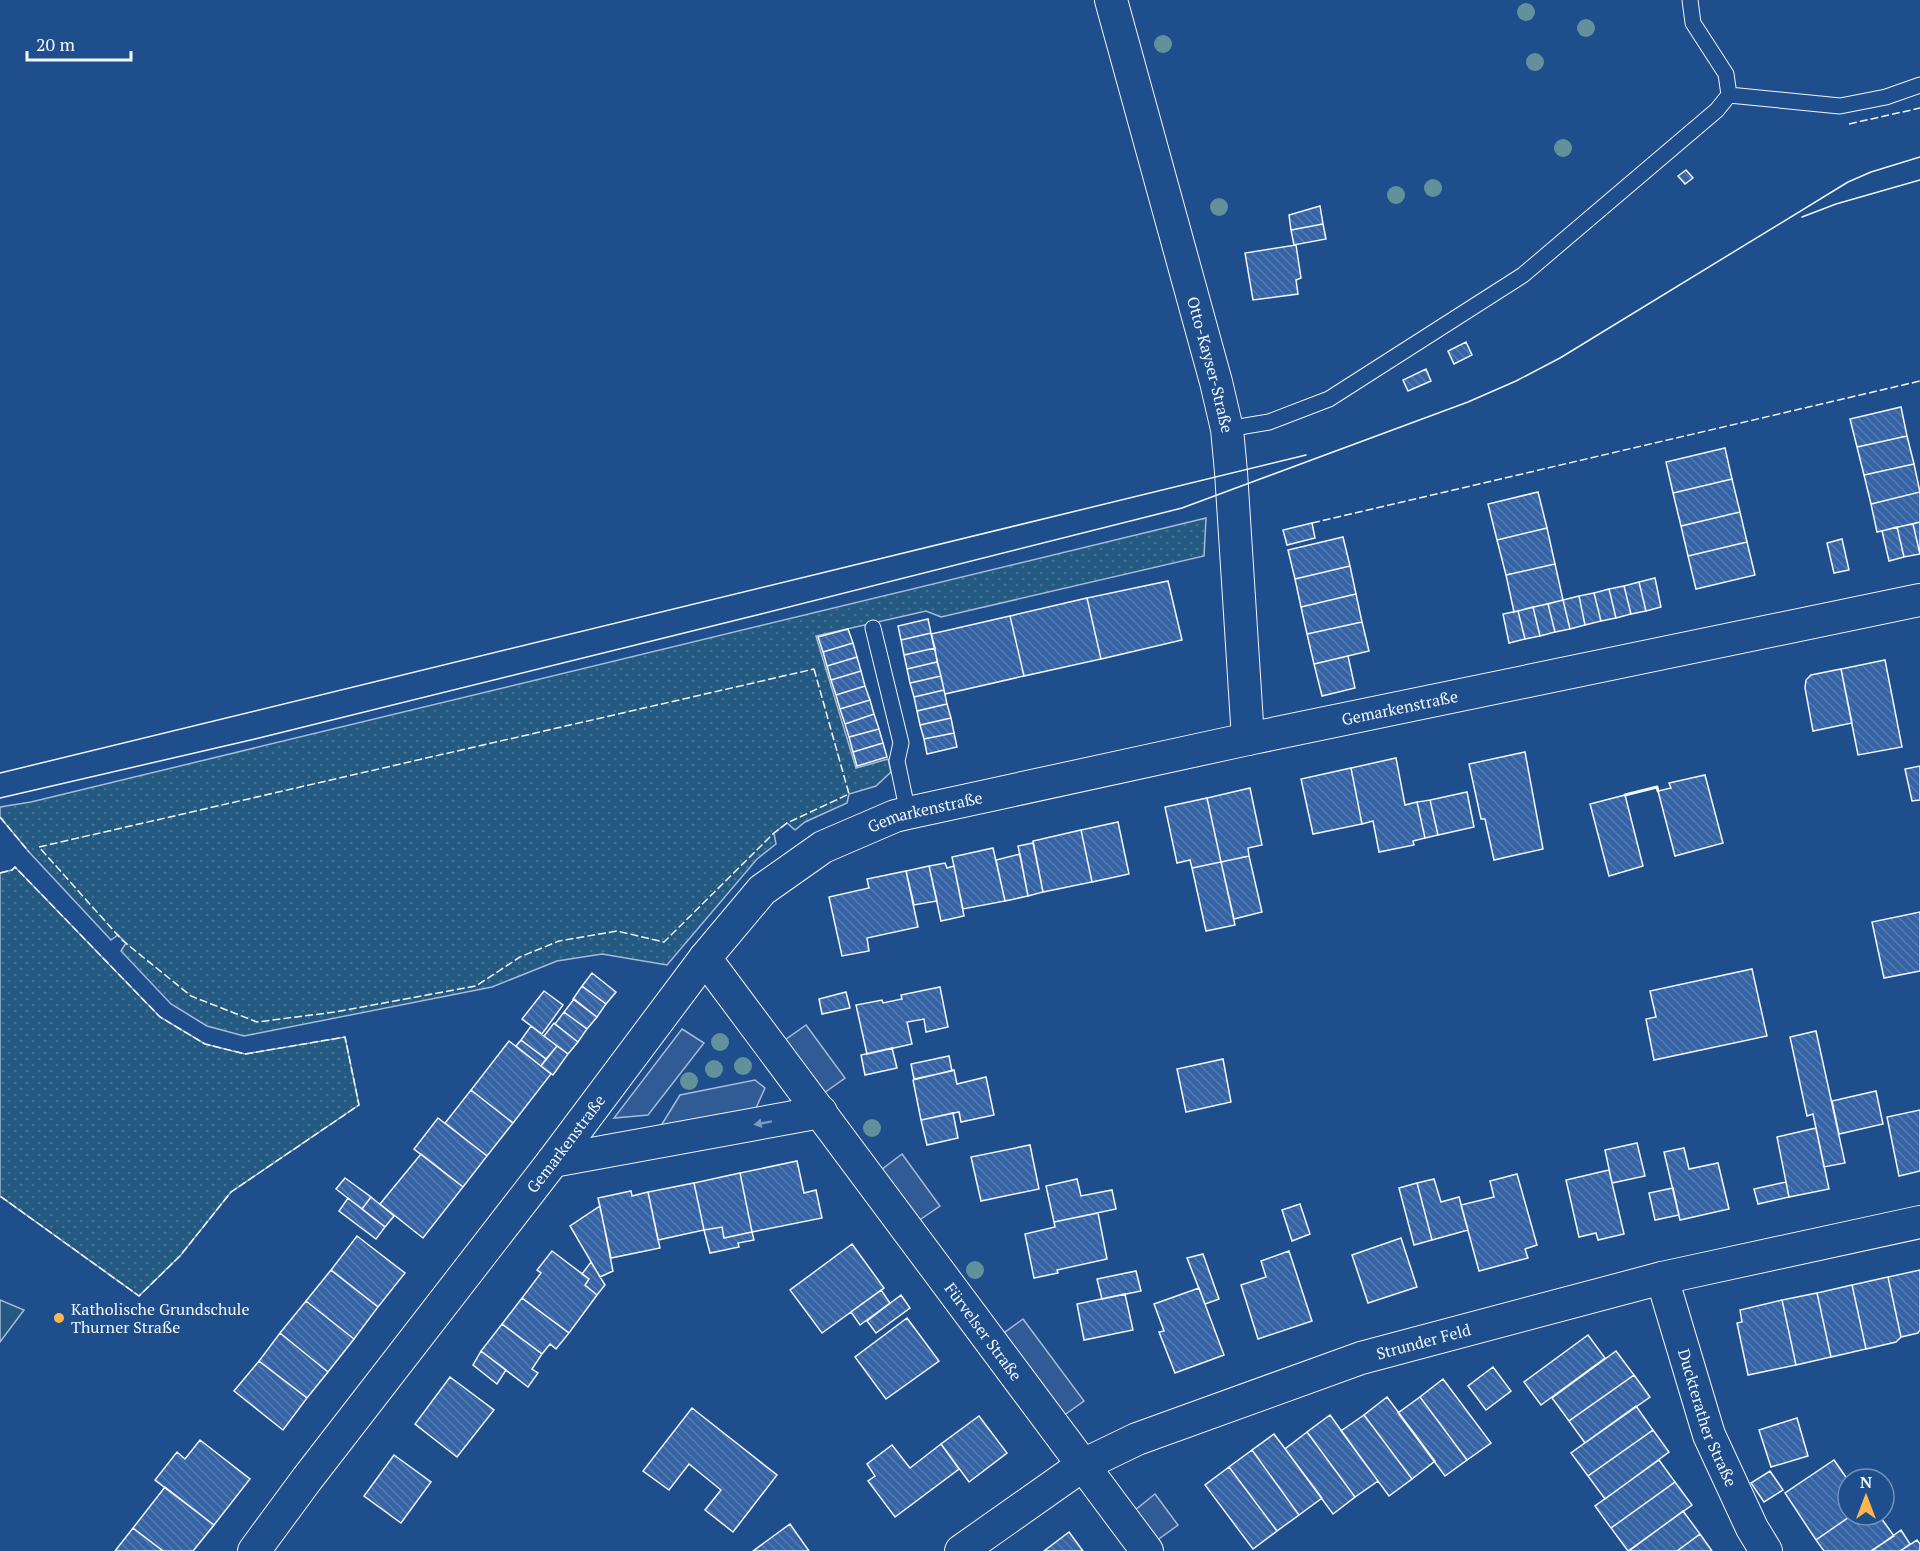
<svg xmlns="http://www.w3.org/2000/svg" width="1920" height="1551" font-family="'PT Serif',serif">
<style>
.grass{fill:url(#grass-dots);stroke:#a8bbd7;stroke-width:1.5}
.pitch{fill:#245a82;stroke:#a8bbd7;stroke-width:1.5}
.parking{fill:#305b95;stroke:#a8bbd7;stroke-width:1.5}
.building{fill:url(#building-back-hatch);stroke:#f2f6ff;stroke-width:1.5}
.lines{fill:none;stroke-linecap:round;stroke-linejoin:round}
.service-casing{stroke:#f2f6ff;stroke-width:17}
.minor-casing{stroke:#f2f6ff;stroke-width:34}
.service{stroke:#1f4e8c;stroke-width:15}
.minor{stroke:#1f4e8c;stroke-width:32}
.tram{stroke:#f2f6ff;stroke-width:1.5}
.fence{stroke:#f2f6ff;stroke-width:1.5;stroke-dasharray:8 3;stroke-linecap:butt}
.wall{stroke:#f2f6ff;stroke-width:3}
.tree{fill:#61919a}
.oneway{fill:#7e9ac0}
.poi-dot{fill:#ffb74d;stroke:#1f4e8c;stroke-width:2}
.labels{text-anchor:middle;stroke-width:4.5;stroke-linejoin:round;paint-order:stroke}
.street-label{font-size:16px;fill:#f2f6ff;stroke:#1f4e8c}
.poi-label{font-size:16px;fill:#f2f6ff;stroke:#1f4e8c;text-anchor:start}
</style>
<defs>
<pattern id="grass-dots" width="8" height="8" patternUnits="userSpaceOnUse" patternTransform="scale(1.5)"><rect width="8" height="8" fill="#245a82"/><path d="M2 2h.1M6 6h.1" fill="none" stroke="#447295" stroke-width="1.8" stroke-linecap="round"/></pattern>
<pattern id="building-back-hatch" width="6" height="6" patternUnits="userSpaceOnUse" patternTransform="scale(1.5)"><rect width="6" height="6" fill="#3563a3"/><path d="M-1 5l2 2M0 0l6 6M5-1l2 2" fill="none" stroke="#537ab1"/></pattern>
</defs>
<rect width="100%" height="100%" fill="#1f4e8c"/>
<path class="grass" d="M1206,518l-2,38 -263,61 -15,-6 -110,25 40,132 32,-9 3,13 -15,14 -27,8 -2,9 -42,19 -10,8 -8,-7 -13,10 2,11 -19,15 -90,106 -65,-11 -45,7 -65,26 -248,49 -37,-10 -36,-22 -50,-53 5,-8 -8,-8 -7,5 -82,-88 -29,-35v-10l31,-5z
M15,867l145,150 45,27 40,10 100,-17 14,68 -128,87 -51,64 -41,40 -139,-100v-323l12,-3z"/>
<path class="pitch" d="M0,1300l24,10 -24,32z"/>
<path class="parking" d="M806,1025l39,53 -21,15 -39,-53z
M682,1029l22,14 -56,72 -34,3z
M755,1080l10,8 -9,20 -97,21 21,-34z
M902,1154l38,52 -22,15 -37,-51z
M1023,1319l61,82 -21,15 -62,-81z
M1155,1494l23,31 -22,16 -22,-30z"/>
<path class="building" d="M1686,170l7,8 -8,6 -7,-8z
M1320,206l3,18 -32,6 -2,-15z
M1323,224l3,15 -32,6 -3,-15z
M1296,245l5,33 -5,2 2,14 -45,6 -8,-47z
M1466,342l6,13 -18,9 -6,-13z
M1426,369l5,12 -23,10 -5,-11z
M1901,407l6,29 -50,11 -7,-28z
M1907,436l7,28 -50,11 -7,-28z
M1725,448l7,31 -59,14 -7,-31z
M1914,464l6,28 -49,12 -7,-29z
M1732,479l8,33 -59,14 -8,-33z
M1538,492l9,36 -50,12 -9,-36z
M1920,492v30l-43,10 -6,-28z
M1740,512l7,30 -59,14 -7,-30z
M1920,522v32l-7,-30z
M1312,523l3,15 -28,7 -4,-15z
M1913,524l7,30 -16,3 -7,-30z
M1897,527l7,30 -15,4 -7,-30z
M1547,528l8,36 -49,11 -9,-35z
M1343,537l7,29 -55,13 -7,-29z
M1842,539l7,31 -15,3 -7,-30z
M1747,542l8,33 -59,14 -8,-33z
M1555,564l8,36 -49,12 -8,-37z
M1350,566l6,28 -55,13 -6,-28z
M1655,578l6,29 -15,4 -7,-29z
M1168,581l14,59 -81,19 -14,-61z
M1639,582l7,29 -15,3 -7,-28z
M1624,586l7,28 -15,4 -7,-29z
M1609,589l7,29 -15,3 -7,-28z
M1594,593l7,28 -16,4 -6,-29z
M1356,594l6,28 -55,12 -6,-27z
M1579,596l6,29 -15,4 -7,-29z
M1087,598l14,61 -77,17 -14,-60z
M1563,600l7,29 -15,3 -7,-28z
M1548,604l7,28 -15,4 -7,-29z
M1533,607l7,29 -15,3 -7,-28z
M1518,611l7,28 -16,4 -6,-29z
M1010,616l14,60 -79,18 -14,-60z
M928,619l3,14 -30,7 -3,-14z
M1362,622l7,29 -55,13 -7,-30z
M848,629l5,14 -30,9 -5,-15z
M931,633l4,15 -31,7 -3,-15z
M853,643l4,14 -30,9 -4,-14z
M935,648l2,14 -30,7 -3,-14z
M1348,656l7,32 -33,8 -8,-32z
M857,657l4,14 -30,9 -4,-14z
M1885,660l17,87 -44,8 -17,-86z
M937,662l4,14 -31,7 -3,-14z
M1841,669l11,54 -39,8 -8,-43 1,-8 5,-5z
M861,671l4,15 -29,9 -5,-15z
M941,676l3,14 -30,7 -4,-14z
M865,686l5,14 -30,9 -4,-14z
M944,690l3,14 -30,7 -3,-14z
M870,700l4,14 -29,10 -5,-15z
M947,704l4,14 -31,7 -3,-14z
M874,714l5,15 -30,8 -4,-13z
M951,718l3,15 -30,6 -4,-14z
M879,729l4,14 -30,9 -4,-15z
M954,733l3,14 -30,7 -3,-15z
M883,743l4,14 -30,9 -4,-14z
M1525,752l18,97 -49,11 -9,-41h-4l-12,-55z
M1396,758l9,47 12,-3 8,36 -12,3 1,4 -35,7 -6,-31 -11,3 -11,-56z
M1920,766v34l-8,1 -7,-32z
M1351,768l11,56 -49,10 -12,-55z
M1705,775l18,68 -48,13 -17,-65 13,-3 -2,-5z
M1250,788l12,57 -14,3 1,8 -28,6 -14,-64z
M1467,792l7,35 -36,8 -8,-35z
M1625,795l18,71 -34,10 -19,-72z
M1207,798l14,64 -29,6 -2,-8 -13,3 -12,-56z
M1430,800l8,35 -13,3 -8,-36z
M1118,822l11,52 -37,8 -11,-52z
M1081,830l11,52 -49,10 -10,-51z
M1033,843l10,49 -15,4 -10,-50z
M993,848l12,53 -42,8 -11,-52z
M1020,854l8,42 -23,5 -9,-41z
M1249,856l13,56 -28,7 -13,-57z
M1221,862l14,63 -29,6 -14,-63z
M945,863l2,5 7,-2 10,50 -23,5 -12,-55z
M929,866l8,35 -23,4 -8,-34z
M906,871l12,56 -51,11 2,13 -27,5 -13,-59 40,-9 -2,-9z
M1920,912v59l-36,7 -12,-56z
M1752,969l15,67 -113,24 -8,-41 10,-2 -6,-26z
M592,973l24,19 -10,12 -24,-18z
M582,986l24,18 -9,13 -24,-18z
M940,987l8,40 -22,5 -2,-13 -17,3 5,22 -45,10 -11,-49 26,-5 1,3 19,-4 -1,-4z
M544,991l19,14 -21,29 -20,-15z
M846,992l4,16 -28,6 -3,-15z
M574,999l23,18 -10,12 -23,-17z
M564,1012l23,17 -9,13 -23,-18z
M554,1023l24,19 -10,12 -24,-18z
M531,1026l26,20 -11,13 -25,-19z
M1816,1031l29,132 -21,4 -11,-53 -6,2 -17,-79z
M521,1040l25,19 -5,7 -25,-20z
M509,1041l42,33 -38,49 -42,-33z
M557,1046l11,8 -15,21 -12,-9z
M892,1048l5,20 -32,7 -4,-20z
M949,1056l3,15 -38,8 -3,-15z
M1223,1059l8,43 -45,10 -9,-43z
M954,1070l3,14 29,-7 8,38 -33,7 -2,-10 -38,8 -8,-40z
M471,1090l42,33 -26,33 -42,-33z
M1876,1091l7,33 -44,10 -7,-33z
M1920,1110v61l-21,5 -12,-59z
M953,1113l5,25 -31,7 -6,-25z
M438,1118l49,38 -24,31 -49,-38z
M1816,1128l13,61 -40,8 -12,-60z
M1637,1143l8,33 -33,7 -7,-33z
M1030,1145l9,44 -58,12 -10,-44z
M1684,1148l5,21 29,-6 11,46 -49,11 -16,-68z
M421,1154l42,33 -40,51 -43,-34z
M797,1161l7,32 12,-3 6,28 -70,14 -12,-59z
M1609,1170l15,64 -26,6 -2,-7 -17,4 -13,-57z
M740,1173l12,59 -28,6 -2,-11 -18,3 -10,-47z
M1517,1174l20,71 -12,4 3,9 -49,13 -18,-66 33,-8 -4,-16z
M345,1178l26,19 -9,12 -26,-20z
M1077,1179l4,17 31,-6 4,19 -62,13 -8,-36z
M1434,1179l7,23 18,-5 9,33 -36,10 -15,-57z
M1786,1182l3,15 -31,7 -4,-15z
M694,1183l10,47 -46,10 -10,-48z
M1417,1183l15,57 -18,5 -15,-57z
M1673,1188l6,27 -24,5 -6,-27z
M631,1191l1,5 16,-4 12,56 -49,10 -13,-60z
M371,1197l23,19 -9,11 -23,-18z
M348,1198l37,29 -9,12 -37,-28z
M1300,1204l10,30 -18,7 -10,-31z
M600,1206l13,65 -13,6 -30,-51z
M1098,1213l9,46 -50,11 1,3 -24,5 -9,-44 30,-7 -1,-5z
M722,1227l2,11 28,-6 2,8 -16,3 1,4 -29,6 -6,-23z
M357,1236l48,37 -27,34 -47,-37z
M1401,1238l16,49 -49,16 -16,-48z
M852,1244l32,44 -62,45 -32,-43z
M552,1251l37,28 -4,6 12,10 -28,38 -47,-35 19,-25 -4,-3z
M1289,1251l23,70 -54,18 -17,-54 25,-8 -5,-16z
M1203,1254l16,45 -14,5 -18,-46z
M591,1262l14,23 -8,10 -12,-10 4,-6 -7,-5z
M331,1270l47,37 -24,32 -48,-38z
M1920,1270v60l-2,3 -17,4 -13,-60z
M1136,1271l5,20 -39,8 -5,-20z
M1888,1277l13,60 -5,5 -30,7 -14,-64z
M1852,1285l14,64 -35,8 -14,-64z
M1199,1288l25,67 -49,18 -16,-41 5,-1 -10,-27z
M881,1290l9,13 -30,22 -9,-13z
M1817,1293l14,64 -35,8 -14,-65z
M1125,1294l8,36 -49,10 -7,-36z
M901,1295l9,13 -34,25 -9,-12z
M522,1298l47,35 -13,16 -6,-5 -8,10 -40,-30z
M1782,1300l14,65 -48,10 -11,-52 5,-1 -2,-12z
M306,1301l48,38 -26,33 -48,-39z
M907,1318l32,43 -53,38 -31,-42z
M502,1324l40,30 -10,15 6,4 -10,14 -47,-36z
M280,1333l48,39 -21,26 -48,-37z
M1588,1335l17,23 -64,47 -17,-23z
M481,1351l25,19 -9,14 -24,-19z
M1616,1351l18,24 -65,46 -17,-23z
M259,1361l48,37 -24,32 -49,-39z
M1493,1367l18,24 -25,19 -18,-24z
M1634,1375l16,22 -65,46 -16,-22z
M450,1377l44,33 -37,47 -42,-33z
M1443,1379l48,64 -24,17 -47,-63z
M1387,1397l48,64 -23,18 -48,-64z
M1420,1397l47,63 -22,16 -47,-63z
M1636,1406l17,24 -65,46 -17,-23z
M692,1408l85,67 -44,57 -28,-22 16,-20 -32,-26 -20,26 -26,-19z
M1330,1415l48,66 -23,16 -48,-65z
M1364,1415l48,64 -23,17 -48,-65z
M979,1416l28,37 -38,29 -28,-38z
M1797,1418l11,38 -37,11 -12,-37z
M1653,1430l16,22 -64,47 -17,-23z
M1307,1432l48,65 -22,17 -48,-65z
M1274,1434l48,64 -23,17 -47,-65z
M200,1440l50,39 -36,46 -59,-45 22,-28 8,7z
M941,1444l18,25 -64,48 -27,-36 7,-5 -8,-12 25,-19 18,23z
M1252,1450l47,65 -22,16 -48,-64z
M394,1455l37,27 -30,41 -37,-27z
M1659,1460l16,22 -64,46 -16,-22z
M1834,1460l14,20v35h4l-36,25 -31,-47z
M1229,1467l48,64 -24,18 -48,-64z
M1770,1471l13,19 -19,12 -13,-19z
M1675,1482l17,23 -64,46 -17,-23z
M165,1487l49,38 -21,26h-30l-30,-23z
M1683,1511l17,23 -23,17h-48z
M1852,1515h27l15,21 -23,15h-47l-8,-11z
M790,1524l19,27h-56z
M133,1528l30,23h-48z
M1901,1530l9,14 -10,7h-28z
M1069,1532l14,19h-39z
M1700,1534l12,17h-35z
M1917,1540l3,4v7h-20z"/>
<g class="lines">
<defs>
<path id="service" d="M1729,95l111,11 46,-9 34,-12
M1227,429l42,-7 60,-23 194,-124 194,-165 12,-15 -3,-21 -33,-51 -3,-23
M873,628l28,115 -4,18 11,52"/>
<g id="minor">
<path id="s1" d="M1111,0l105,382 11,47 4,43 17,267"/>
<path id="s2" d="M705,958l442,593"/>
<path d="M553,1161l268,-49"/>
<path id="s3" d="M1662,1278l47,157 43,93 14,23"/>
<path id="s4" d="M254,1551l53,-72 246,-318 152,-203 57,-68 61,-43 72,-31 13,-3 340,-74 672,-139"/>
<path id="s5" d="M961,1551l122,-86 54,-26 224,-81 301,-80 258,-56"/>
</g>
</defs>
<use href="#service" class="service-casing"/>
<use href="#minor" class="minor-casing"/>
<use href="#service" class="service"/>
<use href="#minor" class="minor"/>
<path class="tram" d="M1802,217l34,-13 84,-24
M0,773l1306,-318
M0,798l255,-59 506,-125 421,-106 286,-106 48,-21 44,-23 288,-176 23,-10 49,-15"/>
<path class="fence" d="M1849,124l71,-16
M1312,523l608,-142
M814,669l35,125 -62,29 -13,10 -110,109 -47,-11 -58,10 -39,16 -44,29 -141,26 -78,10 -66,-26 -69,-56 -83,-93z
M0,817l29,35
M0,873l12,-3 3,-3 145,150 45,27 40,10 100,-17 14,68 -128,87 -51,64 -41,40 -139,-100"/>
<path class="wall" d="M1625,795l32,-8 1,4"/>
</g>
<g class="tree">
<circle cx="1526" cy="12" r="9"/>
<circle cx="1586" cy="28" r="9"/>
<circle cx="1163" cy="44" r="9"/>
<circle cx="1535" cy="62" r="9"/>
<circle cx="1563" cy="148" r="9"/>
<circle cx="1433" cy="188" r="9"/>
<circle cx="1396" cy="195" r="9"/>
<circle cx="1219" cy="207" r="9"/>
<circle cx="720" cy="1042" r="9"/>
<circle cx="743" cy="1066" r="9"/>
<circle cx="714" cy="1069" r="9"/>
<circle cx="689" cy="1081" r="9"/>
<circle cx="872" cy="1128" r="9"/>
<circle cx="975" cy="1270" r="9"/>
</g>
<defs><path id="oneway-solid" d="M-6-.8H1V-3.2L6.5 0L1 3.2V.8H-6Z" transform="scale(1.5)"/></defs>
<use class="oneway" href="#oneway-solid" transform="translate(763 1123) rotate(170)"/>
<circle class="poi-dot" cx="59" cy="1318" r="6"/>
<g class="labels">
<g class="street-label">
<text dy="6" stroke="none"><textPath href="#s1" startOffset="378">Otto-Kayser-Straße</textPath></text>
<text dy="6" stroke="none"><textPath href="#s4" startOffset="1503">Gemarkenstraße</textPath></text>
<text dy="6" stroke="none"><textPath href="#s4" startOffset="1017">Gemarkenstraße</textPath></text>
<text dy="6" stroke="none"><textPath href="#s4" startOffset="513">Gemarkenstraße</textPath></text>
<text dy="6" stroke="none"><textPath href="#s2" startOffset="466">Fürvelser Straße</textPath></text>
<text dy="6" stroke="none"><textPath href="#s5" startOffset="512">Strunder Feld</textPath></text>
<text dy="6" stroke="none"><textPath href="#s3" startOffset="147">Duckterather Straße</textPath></text>
</g>
<g class="poi-label">
<text x="71" y="1315">Katholische Grundschule<tspan x="71" dy="18">Thurner Straße</tspan></text>
</g>
</g>
<g transform="translate(1866 1497)"><circle r="28" fill="#1f4e8c" stroke="#7391ba" stroke-width="1.5"/>
<path d="M0-4.5L10 22L0 15L-10 22Z" fill="#ffb74d"/>
<text y="-9" font-size="16" font-weight="bold" text-anchor="middle" fill="#f2f6ff">N</text>
</g>
<path d="M27 51v9h104v-9" fill="none" stroke="#f2f6ff" stroke-width="3"/>
<text x="36" y="51" font-size="18" fill="#f2f6ff" stroke="#1f4e8c" stroke-width="4.5" paint-order="stroke">20 m</text>
</svg>
